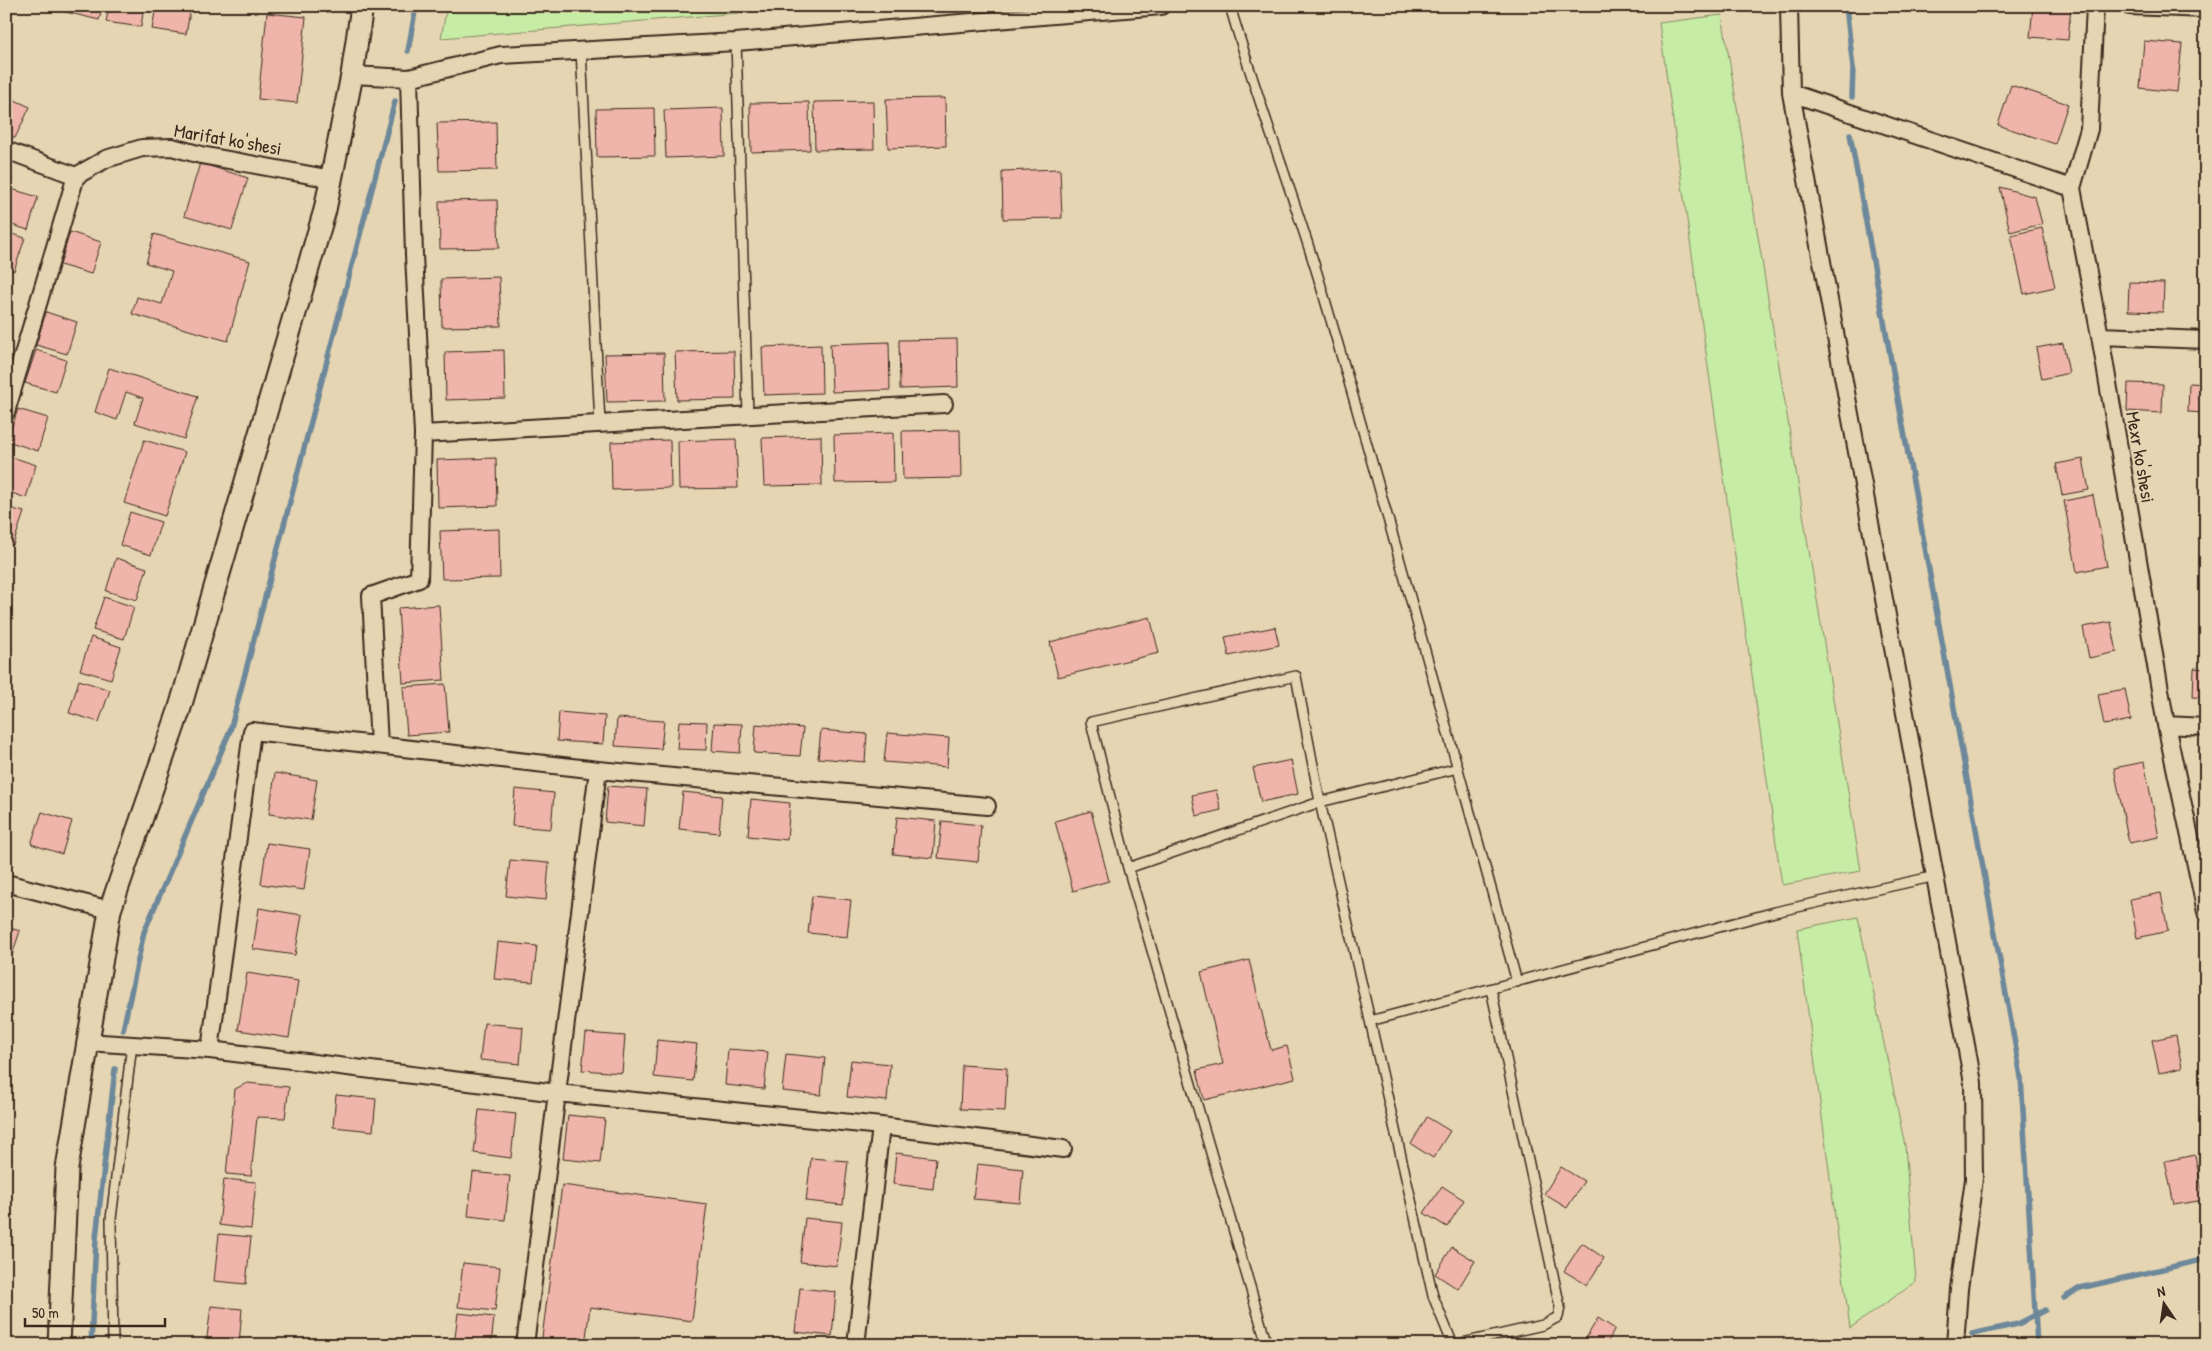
<svg xmlns="http://www.w3.org/2000/svg" width="2212" height="1351" font-family="'Patrick Hand',sans-serif">
<style>
.green{fill:#c7eca6;stroke:#818b62}
.lines{fill:none;stroke-linecap:round;stroke-linejoin:round}
.stream{stroke:#6c889a;stroke-width:5.5}
.building{fill:#efb4aa;stroke:#3b2a1e}
.service-casing{stroke:#3b2a1e;stroke-width:12}
.minor-casing{stroke:#3b2a1e;stroke-width:20}
.tertiary-casing{stroke:#3b2a1e;stroke-width:25}
.service{stroke:#e6d5b2;stroke-width:9}
.minor{stroke:#e6d5b2;stroke-width:16}
.tertiary{stroke:#e6d5b2;stroke-width:21}
.labels{text-anchor:middle;stroke-width:4;stroke-linejoin:round;paint-order:stroke}
.street-label{font-size:19px;fill:#3b2a1e;stroke:#e6d5b2}
</style>
<rect width="100%" height="100%" fill="#e6d5b2"/>
<filter id="ink" filterUnits="userSpaceOnUse"><feTurbulence type="fractalNoise" baseFrequency=".02" numOctaves="2"/><feDisplacementMap in="SourceGraphic" scale="10" xChannelSelector="R" yChannelSelector="G"/><feConvolveMatrix kernelMatrix="1 2 1 2 8 2 1 2 1" color-interpolation-filters="sRGB"/></filter>
<g filter="url(#ink)">
<path class="green" d="M447,6h374l-380,32z
M1722,15l139,856 -79,14 -123,-862z
M1858,917l47,229 11,136 -66,46 -53,-399z"/>
<g class="lines">
<path class="stream" d="M1846,6l7,62 -1,29
M408,51l8,-45
M1850,134l171,943 16,268
M123,1030l21,-98 86,-201 165,-630
M2064,1298l16,-10 126,-29
M1972,1334l46,-10 27,-14
M91,1345l5,-107 19,-169"/>
</g>
<path class="building" d="M63,6h40l-4,14 -37,-9z
M109,6h35l-3,21 -35,-5z
M156,6h35l-5,28 -34,-5z
M2033,6h38l-3,34 -38,-3z
M267,13l39,4 -9,86 -39,-4z
M2144,41l38,3 -5,48 -37,-4z
M2011,85l57,19 -13,40 -57,-19z
M6,96l24,11 -15,31 -9,-4z
M945,98l1,48 -58,2 -2,-49z
M873,101l1,48 -59,1 -1,-48z
M809,102l1,48 -59,2 -1,-49z
M654,108l1,48 -58,1 -1,-48z
M723,108l1,48 -58,2 -2,-48z
M496,122l1,48 -58,1 -2,-48z
M200,163l48,15 -16,52 -48,-14z
M1060,169l2,49 -59,1 -1,-48z
M2000,187l35,10 7,27 -32,8z
M8,188l30,9 -10,33 -22,-7z
M497,200l2,48 -59,1 -1,-48z
M2042,228l13,59 -31,7 -13,-59z
M6,232l19,6 -11,33 -8,-3z
M70,232l31,10 -10,32 -31,-9z
M154,234l96,27 -22,80 -96,-27 5,-17 25,7 10,-33 -26,-8z
M499,277l2,49 -59,1 -1,-48z
M2129,282l35,1 -1,29 -35,-1z
M2203,283h3v29h-4z
M46,312l31,10 -10,32 -31,-9z
M957,339l1,48 -58,2 -1,-49z
M889,342l1,48 -58,2 -2,-48z
M2063,343l6,30 -27,6 -6,-31z
M821,345l1,48 -58,2 -2,-48z
M36,350l30,10 -10,32 -31,-9z
M504,350l1,48 -59,2 -1,-48z
M734,351l1,48 -58,1 -2,-48z
M664,353l1,48 -58,1 -2,-48z
M109,368l89,28 -14,43 -49,-16 8,-25 -17,-6 -9,28 -22,-8z
M2128,383l35,1 -1,29 -35,-2z
M2189,383l17,1v29l-18,-1z
M18,409l30,9 -10,33 -31,-10z
M960,430l1,48 -58,1 -1,-48z
M893,433l1,49 -59,1 -1,-48z
M821,436l1,49 -58,1 -2,-48z
M736,439l2,49 -59,1 -1,-48z
M144,440l41,12 -20,64 -41,-13z
M670,440l1,48 -59,2 -1,-48z
M6,455l30,10 -10,33 -20,-7z
M496,458l1,48 -59,2 -1,-48z
M2083,459l6,31 -27,5 -6,-31z
M2093,495l14,71 -30,6 -13,-71z
M6,507l18,5 -11,33 -7,-2z
M130,512l31,10 -10,33 -31,-10z
M499,529l1,49 -58,1 -2,-48z
M116,558l31,10 -10,32 -31,-9z
M104,597l30,10 -10,32 -31,-9z
M439,605l5,75 -41,3 -5,-75z
M1150,617l9,36 -101,24 -8,-35z
M2111,622l6,30 -28,6 -6,-31z
M1275,627l4,18 -50,11 -4,-19z
M91,637l30,10 -10,32 -31,-9z
M2194,668l12,1v29l-13,-1z
M79,680l31,10 -11,32 -30,-9z
M445,684l4,48 -42,3 -4,-48z
M2125,689l6,31 -27,5 -6,-31z
M559,712l46,4 -2,28 -46,-3z
M617,718l47,3 -3,28 -46,-3z
M679,721l28,1 -1,28 -29,-1z
M714,723l28,1 -2,29 -28,-2z
M756,724l47,4 -3,28 -46,-3z
M821,730l46,4 -2,28 -47,-4z
M887,733l62,5 -2,29 -63,-5z
M1291,760l7,34 -37,8 -8,-34z
M2144,762l15,75 -30,6 -15,-75z
M275,773l42,7 -6,40 -42,-6z
M608,786l39,3 -3,37 -39,-4z
M515,789l39,4 -3,36 -39,-3z
M1216,790l5,20 -25,6 -4,-21z
M683,792l39,4 -3,37 -40,-4z
M751,799l39,4 -3,37 -39,-4z
M1091,811l18,70 -36,10 -18,-70z
M42,812l30,9 -10,33 -31,-10z
M897,817l39,4 -3,37 -40,-4z
M942,821l39,4 -3,37 -40,-4z
M267,843l43,6 -6,41 -43,-6z
M510,860l39,3 -3,37 -40,-4z
M2161,893l7,38 -31,7 -7,-39z
M812,896l39,4 -4,37 -39,-4z
M259,908l43,7 -7,40 -42,-6z
M6,927l14,4 -11,33 -3,-1z
M498,942l39,4 -4,36 -39,-3z
M1249,960l22,90 16,-4 8,32 -91,22 -7,-30 26,-6 -22,-92z
M247,973l51,8 -9,57 -51,-8z
M484,1023l39,4 -3,37 -40,-4z
M586,1033l39,3 -3,37 -40,-3z
M2176,1035l6,33 -23,5 -7,-33z
M657,1040l40,4 -4,37 -39,-4z
M728,1049l40,3 -4,37 -39,-4z
M786,1054l39,4 -4,37 -39,-4z
M851,1060l39,4 -3,37 -40,-4z
M962,1065l45,3 -2,43 -45,-2z
M247,1083l42,4 -4,31 -28,-1 -6,59 -25,-2 9,-85z
M336,1095l40,4 -3,32 -40,-4z
M479,1110l37,4 -5,44 -37,-5z
M568,1115l37,4 -5,44 -37,-4z
M1427,1117l23,14 -17,27 -22,-14z
M896,1153l40,5 -3,31 -40,-5z
M2195,1155l9,45 -30,5 -9,-44z
M811,1158l37,3 -5,44 -37,-4z
M977,1164l46,5 -3,34 -47,-4z
M1561,1167l23,14 -17,27 -23,-14z
M473,1172l37,4 -5,44 -37,-4z
M224,1179l32,3 -5,47 -32,-4z
M562,1185l145,19 -15,117 -102,-14 -5,38h-44z
M1442,1186l22,14 -17,27 -23,-14z
M805,1218l37,4 -5,44 -37,-4z
M219,1234l32,3 -5,47 -32,-3z
M1582,1243l22,15 -17,27 -23,-14z
M1452,1247l23,14 -17,28 -23,-15z
M463,1263l37,4 -5,44 -37,-4z
M800,1288l36,4 -4,44 -37,-4z
M211,1306l31,3 -3,36h-33z
M458,1313l36,4 -3,28h-37z
M1598,1318l17,11 -9,16h-24z"/>
<g class="lines">
<defs>
<path id="service" d="M1230,6c27,94 62,184 90,277 69,232 132,466 197,699
M736,42l12,373
M581,50l19,373
M1296,676l24,126 -192,66 -37,-146z
M1458,768l-138,34 113,494 20,49 90,-20 15,-8 2,-10 -69,-318
M1128,868l139,477
M1370,1021l405,-109 161,-36
M113,1345l-2,-126 21,-175"/>
<path id="minor" d="M1789,6l2,87 182,990 1,96 -15,110 -4,56
M2095,6l-6,123 -17,59 28,148 66,389 40,187
M2129,6l77,3
M352,75l57,3 92,-23 235,-13 425,-36
M1791,93l281,95
M6,150l70,26 30,-17 36,-11 30,-1 29,8 131,24
M2100,336l106,4
M6,412l70,-236
M423,434l521,-30
M2166,725l40,2
M379,745l-8,-149 48,-17 4,-145 -9,-179 -5,-177
M6,883l104,27
M86,1042l124,8 347,43 324,33 182,23
M210,1050l42,-319 346,39 389,36
M525,1345l73,-575
M856,1345l25,-219"/>
<path id="tertiary" d="M59,1345l8,-177 43,-258 69,-199 146,-501 27,-135 10,-69"/>
</defs>
<use href="#service" class="service-casing"/>
<use href="#minor" class="minor-casing"/>
<use href="#tertiary" class="tertiary-casing"/>
<use href="#service" class="service"/>
<use href="#minor" class="minor"/>
<use href="#tertiary" class="tertiary"/>
</g>
</g>
<g class="labels">
<g class="street-label">
<text transform="translate(228 139) rotate(10)" y="7">Marifat ko'shesi</text>
<text transform="translate(2141 457) rotate(80)" y="7">Mexr ko'shesi</text>
</g>
</g>
<rect width="2212" height="1351" fill="none" stroke="#e6d5b2" stroke-width="25"/>
<rect x="12" y="12" width="2187" height="1326" fill="none" stroke="#3b2a1e" stroke-width="2" filter="url(#ink)"/>
<g transform="translate(2164 1304) rotate(347)" stroke="#e6d5b2" stroke-width="4" paint-order="stroke">
<path d="M0-4L9 19L0 12L-9 19Z" fill="#3b2a1e"/>
<text y="-8" font-size="14" font-weight="bold" text-anchor="middle" fill="#3b2a1e">N</text>
</g>
<path d="M25 1318v8h140v-8" fill="none" stroke="#3b2a1e" stroke-width="2.5"/>
<text x="32" y="1318" font-size="15" fill="#3b2a1e" stroke="#e6d5b2" stroke-width="4" paint-order="stroke">50 m</text>
</svg>
